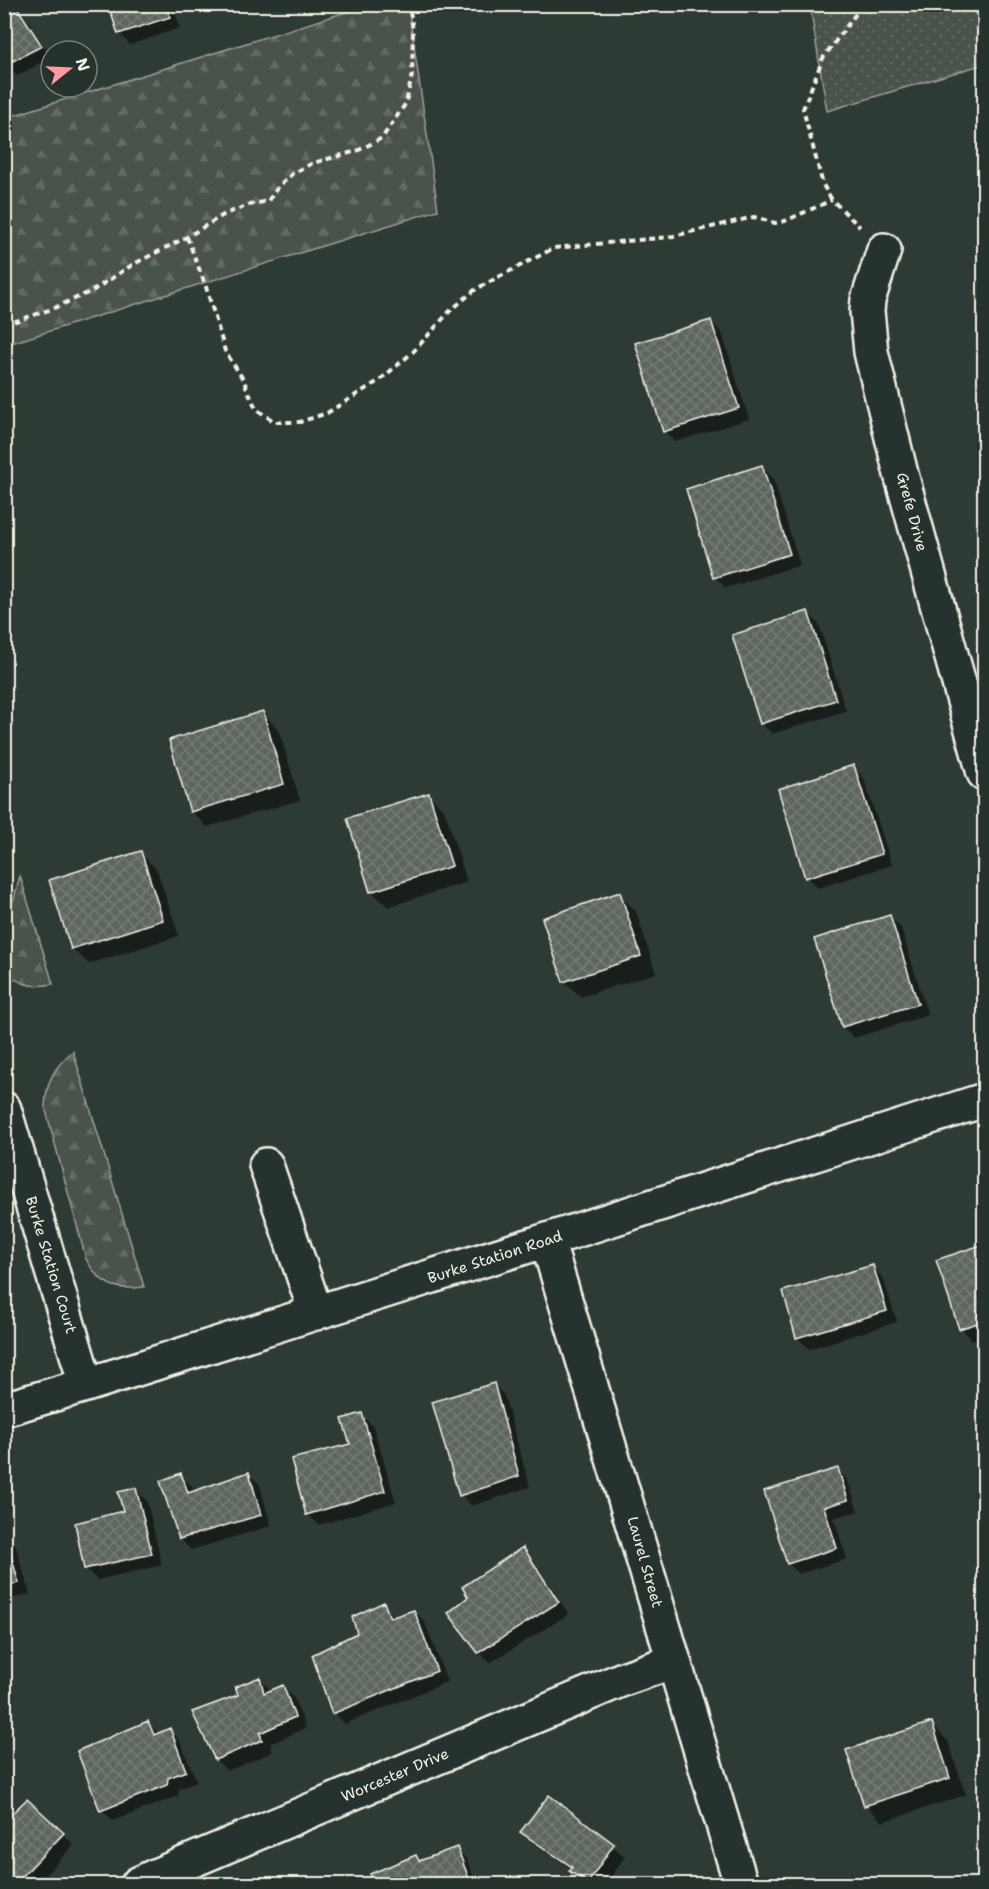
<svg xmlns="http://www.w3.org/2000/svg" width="989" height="1889" font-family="'Shantell Sans',sans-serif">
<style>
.grass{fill:url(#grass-dots);stroke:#9ea29a;stroke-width:1.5}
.forest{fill:url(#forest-firs);stroke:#9ea29a;stroke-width:1.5}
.shadow{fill:#0007}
.building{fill:url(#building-cross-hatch);stroke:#f4f1e8;stroke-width:1.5}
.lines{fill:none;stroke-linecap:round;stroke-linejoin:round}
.minor-casing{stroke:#f4f1e8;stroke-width:38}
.path{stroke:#f4f1e8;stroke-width:4;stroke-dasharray:6 4.5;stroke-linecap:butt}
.minor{stroke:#26332d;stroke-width:33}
.labels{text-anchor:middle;stroke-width:5;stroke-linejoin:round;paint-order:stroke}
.street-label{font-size:15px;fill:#f4f1e8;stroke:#26332d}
</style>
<defs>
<pattern id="grass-dots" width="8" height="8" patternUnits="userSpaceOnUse" patternTransform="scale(1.5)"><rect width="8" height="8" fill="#48524c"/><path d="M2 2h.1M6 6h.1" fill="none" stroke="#636b66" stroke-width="1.8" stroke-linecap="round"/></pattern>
<pattern id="forest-firs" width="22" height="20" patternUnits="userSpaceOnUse" patternTransform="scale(1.5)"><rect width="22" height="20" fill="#48524c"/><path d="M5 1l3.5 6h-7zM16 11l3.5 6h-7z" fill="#636b66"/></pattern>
<pattern id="building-cross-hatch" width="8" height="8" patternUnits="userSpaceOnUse" patternTransform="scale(1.5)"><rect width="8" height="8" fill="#5c655e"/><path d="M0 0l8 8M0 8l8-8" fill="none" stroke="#747c75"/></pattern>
</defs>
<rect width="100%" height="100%" fill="#2e3b34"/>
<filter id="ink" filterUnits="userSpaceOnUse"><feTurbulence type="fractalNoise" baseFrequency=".0167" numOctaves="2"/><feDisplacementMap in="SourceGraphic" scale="12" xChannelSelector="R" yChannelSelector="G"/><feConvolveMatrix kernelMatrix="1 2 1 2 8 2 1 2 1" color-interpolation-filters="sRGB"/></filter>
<g filter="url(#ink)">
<path class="grass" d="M810,5h174v59l-157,47z"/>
<path class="forest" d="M372,4l36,1 30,205 -433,135v-227z
M20,876l33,108c-22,4 -30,1 -48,-11v-56l9,-18z
M73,1051l71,236c-29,4 -44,-2 -58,-28l-41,-152c1,-25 9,-40 28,-56z"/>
<path class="shadow" d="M14,4l9,10 28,43 -34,19 -13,-14v-57l2,2z
M110,4h62l8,24 -50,17 -11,-12z
M711,321l11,12 27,86 -74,23 -11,-11z
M762,467l11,11 27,87 -74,23 -11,-11z
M808,613l11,11 27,87 -74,23 -11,-11z
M263,713l16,17 21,70 -93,27 -16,-16z
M853,767l11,11 28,87 -74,23 -11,-11z
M428,794l17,17 22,71 -79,25 -17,-16z
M141,853l16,17 22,66 -90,28 -17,-16z
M619,894l17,17 20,62 -75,24 -17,-16z
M890,917l11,11 27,87 -74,23 -11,-11z
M984,1246v89l-12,5 -11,-12 -23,-67z
M872,1267l11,11 14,44 -88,27 -11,-11 -13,-46z
M493,1384l11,11 26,92 -58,19 -11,-11z
M361,1415l12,11 23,76 -77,23 -12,-11 45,-69z
M837,1469l11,12 10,30 -24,7 13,41 -48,15 -11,-11z
M249,1474l11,11 11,41 -80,24 -11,-11 -18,-57 19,-7 11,11 2,6z
M135,1489l12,12 15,64 -65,15 -11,-11 39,-57z
M4,1534l11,10 15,50 -26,7z
M522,1549l11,11 36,54 -79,49 -11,-11z
M383,1604l12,14 19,-7 11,11 22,60 -102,42 -11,-11 25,-79z
M260,1679l12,13 11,-5 11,11 12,30 -36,16 3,8 -46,19 -11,-11z
M148,1723l11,11 10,-5 11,12 17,41 -18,7 -1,7 -65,25 -11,-11z
M932,1724l16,17 18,54 -84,27 -16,-17z
M549,1797l64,49 12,11 -19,27h-21l-14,-13 1,-2 -39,-26 -11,-11z
M4,1823l59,11 11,11 -37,39h-33z
M456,1849l11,11 10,24h-101l-4,-9 44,-19 5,6z"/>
<path class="building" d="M6,4h9l27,42 -37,19 -1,-59z
M108,4h58l4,13 -52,17z
M711,320l28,88 -76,24 -28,-89z
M762,465l28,89 -77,24 -27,-89z
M808,611l28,89 -76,24 -28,-89z
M263,711l21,73 -94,28 -21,-72z
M854,765l28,89 -77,24 -27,-89z
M429,793l23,73 -82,26 -23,-74z
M141,851l22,69 -92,29 -22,-69z
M620,892l21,64 -78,26 -21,-64z
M890,915l28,89 -76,23 -28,-88z
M984,1244v43l-4,2 4,13v19l-25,8 -23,-69z
M873,1265l14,46 -91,27 -13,-47z
M494,1383l25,93 -60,20 -27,-94z
M362,1413l23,78 -79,24 -15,-56 59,-15 -8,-25z
M838,1468l10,32 -24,7 13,41 -50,16 -23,-73z
M249,1472l12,43 -82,24 -19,-58 21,-8 7,20z
M136,1488l16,66 -68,15 -9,-46 48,-12 -5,-19z
M4,1532l15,51 -15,4z
M523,1547l36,55 -81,51 -30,-40 20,-16 -6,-10z
M384,1602l6,16 24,-8 23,61 -105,43 -20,-59 45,-22 -5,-16z
M260,1677l4,16 19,-8 12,32 -35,16 2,7 -47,20 -23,-48 46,-17 -3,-8z
M148,1721l6,14 16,-7 16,43 -18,7 -1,7 -67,26 -23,-60z
M932,1722l18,56 -86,28 -18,-56z
M549,1795l65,49 -26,39 -19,-12 3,-4 -52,-35z
M27,1799l37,34 -49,51h-11v-63z
M457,1847l14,37h-97l-4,-10 46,-19 3,6z"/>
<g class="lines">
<defs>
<path id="minor" d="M884,250l-16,50 -1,11 4,41 30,122 83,299
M4,1109l82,276
M266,1165l50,148
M547,1240l194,644
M4,1409l82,-24 461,-145 437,-140
M138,1884l17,-8 468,-197 51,-18"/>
</defs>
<use href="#minor" class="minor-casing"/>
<path class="path" d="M859,4l-1,7 -35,47 -20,51 20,76 9,15 28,27
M187,237l19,50 19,64 18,28 13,30 19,13h25l27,-9 53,-33 33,-28 37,-41 26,-22 78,-41 115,-11 85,-20 21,6 10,-2 47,-21
M4,325l48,-16 40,-18 40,-26 55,-28 38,-23 24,-9 19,-4 10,-14 15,-14 20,-10 44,-12 25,-13 24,-35 6,-28 1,-44 -4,-27"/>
<use href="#minor" class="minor"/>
</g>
</g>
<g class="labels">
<g class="street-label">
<text transform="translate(912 512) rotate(75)" y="5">Grefe Drive</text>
<text transform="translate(495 1257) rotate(-18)" y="5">Burke Station Road</text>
<text transform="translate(51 1265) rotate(73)" y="5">Burke Station Court</text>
<text transform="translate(645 1562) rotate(74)" y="5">Laurel Street</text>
<text transform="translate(395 1775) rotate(-23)" y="5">Worcester Drive</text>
</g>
</g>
<rect width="989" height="1889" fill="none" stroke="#26332d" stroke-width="24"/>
<rect x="12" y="12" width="965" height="1865" fill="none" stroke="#f4f1e8" stroke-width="2" filter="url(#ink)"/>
<g transform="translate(69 69) rotate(72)"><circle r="28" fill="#26332d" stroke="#787f78" stroke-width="1.5"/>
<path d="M0-4.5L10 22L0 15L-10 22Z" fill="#ff9aa2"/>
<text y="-9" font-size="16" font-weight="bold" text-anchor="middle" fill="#f4f1e8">N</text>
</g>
</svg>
